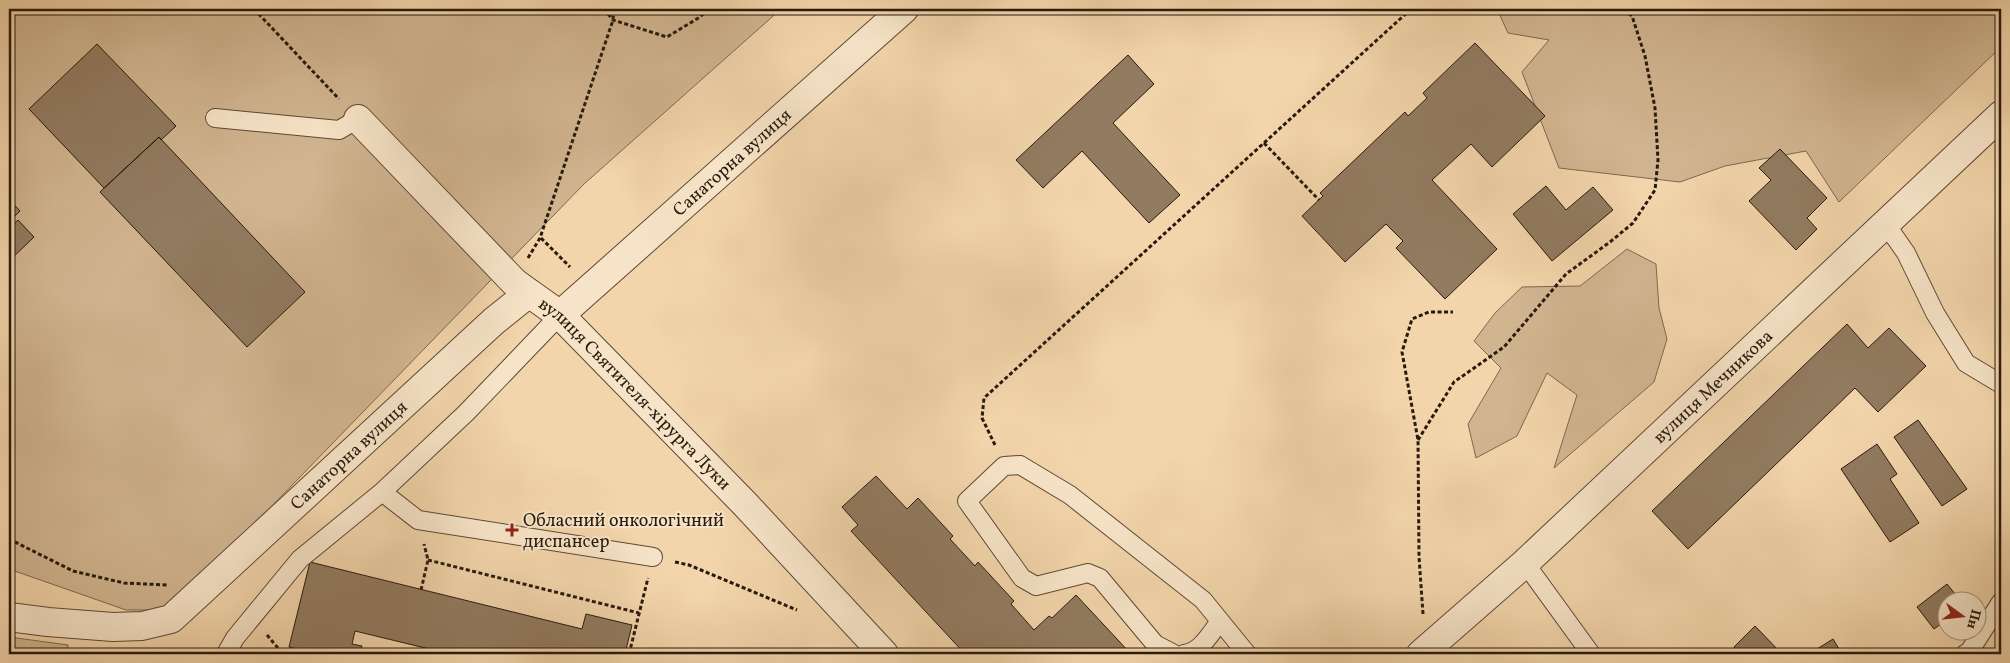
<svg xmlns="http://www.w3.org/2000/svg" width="2010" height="663" font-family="Vollkorn,serif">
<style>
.green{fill:#d1b590;stroke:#7d684f}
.building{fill:#927b60;stroke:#291a0e}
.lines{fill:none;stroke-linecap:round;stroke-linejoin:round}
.service-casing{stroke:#5c4935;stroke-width:20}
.minor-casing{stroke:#5c4935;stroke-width:30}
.tertiary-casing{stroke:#5c4935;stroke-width:30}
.path{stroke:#291a0e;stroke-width:3;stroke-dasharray:4 2.5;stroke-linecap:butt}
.service{stroke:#f7e4c8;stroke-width:18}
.minor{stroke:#f7e4c8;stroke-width:28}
.tertiary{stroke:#f7e4c8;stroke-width:28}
.poi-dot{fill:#8f2418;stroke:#f7e4c8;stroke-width:2}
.labels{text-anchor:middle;stroke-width:4;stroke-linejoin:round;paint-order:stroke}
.street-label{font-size:18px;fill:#291a0e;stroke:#f7e4c8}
.poi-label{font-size:18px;fill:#291a0e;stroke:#f7e4c8;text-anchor:start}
</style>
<rect width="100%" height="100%" fill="#f3d5ab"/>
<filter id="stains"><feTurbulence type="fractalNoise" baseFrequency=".004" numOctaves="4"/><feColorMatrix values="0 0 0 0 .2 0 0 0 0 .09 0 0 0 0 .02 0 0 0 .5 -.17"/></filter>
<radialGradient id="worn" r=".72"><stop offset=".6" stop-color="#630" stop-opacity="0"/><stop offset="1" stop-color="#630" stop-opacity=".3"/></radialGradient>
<path class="green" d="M9,9h772l-197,175 -413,426h-45l-117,-41z
M1497,9h504v38l-162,155 -33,-51 -81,15 -45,16 -121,-14 -37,-96 27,-32 -41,-7z
M1627,249l29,15 3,44 8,31 -13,43 -100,86 23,-73 -30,-22 -30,63 -41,22 -8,-34 33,-56 -27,-27 21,-28 27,-26 58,-1z
M9,637l59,8 -1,9h-58z"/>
<path class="building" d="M1475,43l70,73 -53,51 -21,-23 -39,36 65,69 -52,50 -49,-51 7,-7 -17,-17 -41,38 -43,-46 21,-20 -3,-3 85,-81 3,4 19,-18 -4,-5z
M97,44l79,82 -15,14 -2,-3 -55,51 -75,-79z
M1128,55l26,29 -41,39 67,72 -31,28 -67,-72 -39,37 -27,-28z
M159,137l146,155 -58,55 -147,-155z
M1780,149l47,49 -20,20 10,11 -21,21 -47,-49 22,-21 -12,-12z
M1546,186l20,24 27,-23 20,23 -61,51 -39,-47z
M9,199l11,12 -11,11z
M18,220l16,17 -25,24v-39l3,4z
M1847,324l21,24 21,-20 37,38 -48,46 -23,-24 -167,161 -36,-38z
M1918,420l49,69 -25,17 -48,-69z
M1877,444l20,30 -7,5 29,44 -29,19 -49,-73z
M876,476l31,33 11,-11 35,38 -3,3 25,27 3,-4 36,39 -3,3 23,26 15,-14 3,2 24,-23 55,59h-166l-114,-123 7,-6 -16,-18z
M310,562l272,67 4,-15 46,11 -7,29h-175l-95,-23 -3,13 10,2 -2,8h-43l-28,-7z
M1947,584l13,16h-12v19l-14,10 -17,-22z
M1755,626l27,28h-41l-7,-7z
M1833,639l9,15h-33z"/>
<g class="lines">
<defs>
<path id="service" d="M215,118l124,12 19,-11
M1885,223l21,30 29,60 31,50 35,21
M382,492l36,28 235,37
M1525,563l66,91
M226,654l9,-16 65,-79 82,-67 84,-79 94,-98
M1174,654l-19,-10 -55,-66 -12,-5 -52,13 -14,-8 -55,-77 37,-35 16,-1 50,30 133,105 44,54
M1184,654c16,-1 27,-21 36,-33
M1965,654l4,-2 32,-50"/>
<g id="minor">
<path d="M358,119l156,163 15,11"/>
<path id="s1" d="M560,315l344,-306"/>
<path id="s2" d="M1421,654l104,-91 476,-448"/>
</g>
<g id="tertiary">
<path id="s3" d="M9,617l39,5 65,5 29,-1 29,-7 323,-298 35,-28 31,22 185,189 139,150"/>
</g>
</defs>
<use href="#service" class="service-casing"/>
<use href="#minor" class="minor-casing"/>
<use href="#tertiary" class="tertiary-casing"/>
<path class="path" d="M254,9l85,90
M604,9l9,11 54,17 33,-20 8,-8
M1264,143l55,57
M541,238l29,29
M528,258l12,-20 73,-218 1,-11
M1418,440l36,-58 50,-35 62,-73 44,-32 23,-19 22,-33 3,-30 -3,-52 -10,-52 -13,-40 -9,-7
M995,445l-13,-27 2,-20 427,-389
M9,539l64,32 51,12 43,2
M428,560l211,53
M675,562l14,3 108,45
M421,590l7,-30 -4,-16
M1423,614l-4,-57 -1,-117 -16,-88 10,-33 17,-7h24
M267,635l16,19
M629,654l19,-76"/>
<use href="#service" class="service"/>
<use href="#minor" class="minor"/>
<use href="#tertiary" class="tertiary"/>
</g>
<path class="poi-dot" d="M509.5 522.5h5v5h5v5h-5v5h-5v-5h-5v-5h5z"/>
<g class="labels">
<g class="street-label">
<text dy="6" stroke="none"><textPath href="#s1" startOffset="230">Санаторна вулиця</textPath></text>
<text dy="6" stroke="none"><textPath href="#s2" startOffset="396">вулиця Мечникова</textPath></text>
<text dy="6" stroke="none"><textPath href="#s3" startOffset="794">вулиця Святителя-хірурга Луки</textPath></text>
<text dy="6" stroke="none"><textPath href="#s3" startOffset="405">Санаторна вулиця</textPath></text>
</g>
<g class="poi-label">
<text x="523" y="526">Обласний онкологічний<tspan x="523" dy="21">диспансер</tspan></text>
</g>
</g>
<rect width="2010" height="663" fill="none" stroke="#f3d5ab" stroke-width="30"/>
<rect x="10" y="10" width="1990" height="643" fill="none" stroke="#291a0e" stroke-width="2.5"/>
<rect x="15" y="15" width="1980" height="633" fill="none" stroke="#291a0e"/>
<g transform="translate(1962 616) rotate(105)"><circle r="24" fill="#f7e4c8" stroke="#a5937e"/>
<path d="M0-4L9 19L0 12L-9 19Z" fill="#8f2418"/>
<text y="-8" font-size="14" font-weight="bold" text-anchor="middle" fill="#291a0e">Пн</text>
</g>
<rect width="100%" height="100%" filter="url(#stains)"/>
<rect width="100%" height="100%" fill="url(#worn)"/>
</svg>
